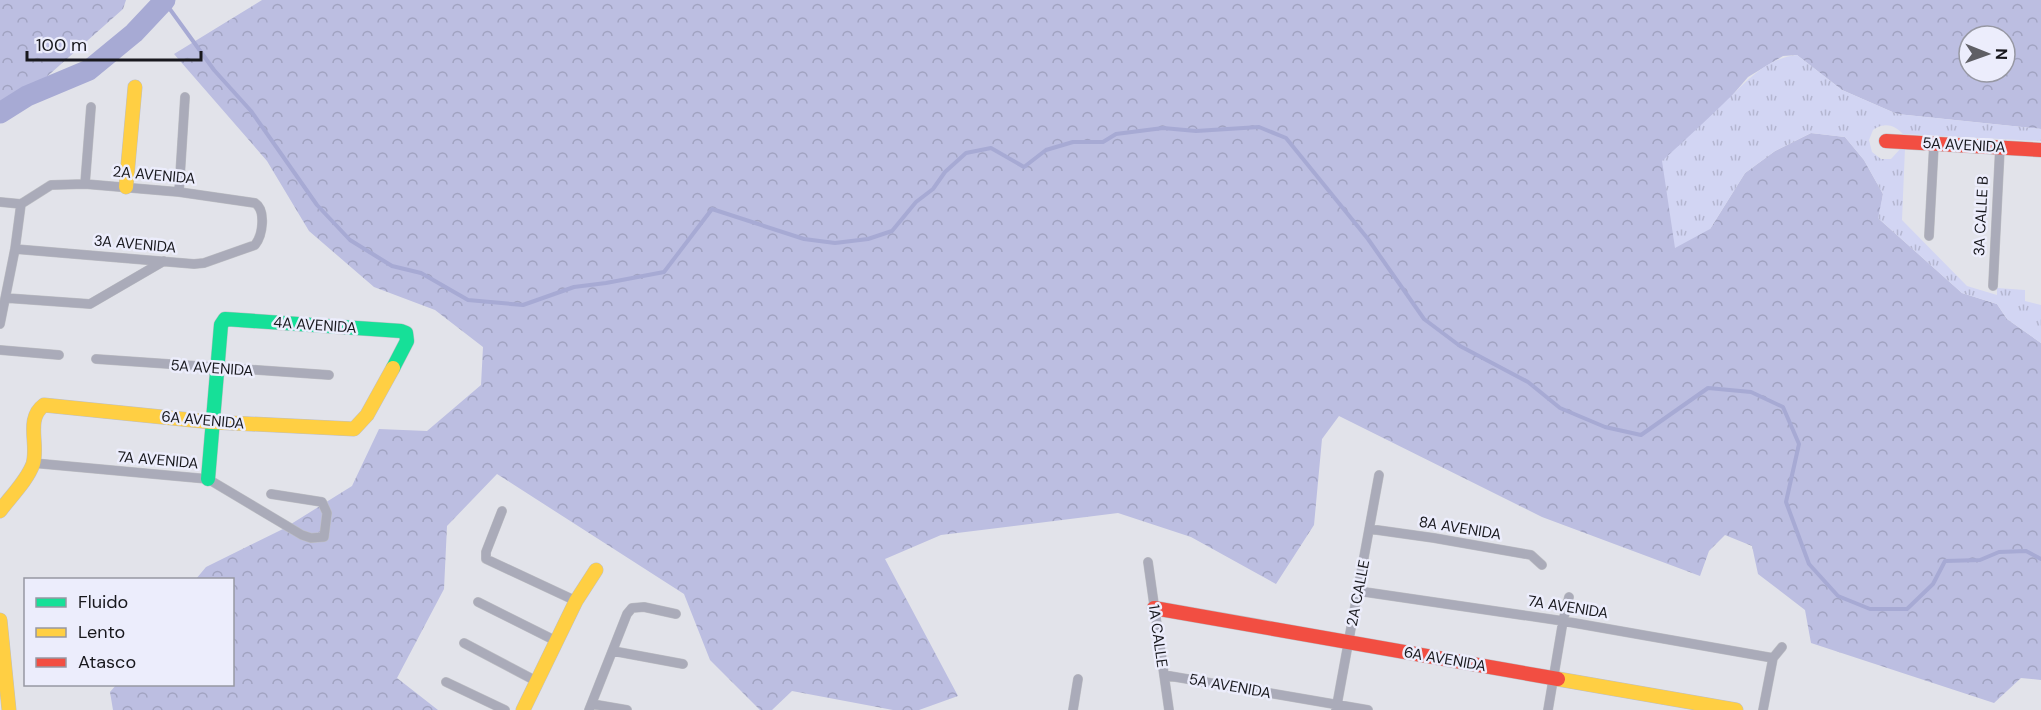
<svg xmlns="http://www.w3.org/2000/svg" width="2041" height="710" font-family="'DM Sans',sans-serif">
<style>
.forest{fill:url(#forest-crowns);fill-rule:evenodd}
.park{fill:url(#park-tufts)}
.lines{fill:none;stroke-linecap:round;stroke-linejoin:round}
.stream{stroke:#a7aad4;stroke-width:4}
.river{stroke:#a7aad4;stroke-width:21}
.street-casing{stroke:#bebfc4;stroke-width:10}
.fast-casing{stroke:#bebfc4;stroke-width:15}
.slow-casing{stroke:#bebfc4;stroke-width:15}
.jam-casing{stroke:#bebfc4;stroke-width:15}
.street{stroke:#aaabb9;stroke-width:9}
.fast{stroke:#16e098;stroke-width:14}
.slow{stroke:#ffcf43;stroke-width:14}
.jam{stroke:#f24e42;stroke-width:14}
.labels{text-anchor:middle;stroke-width:5;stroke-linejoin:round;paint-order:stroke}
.street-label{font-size:15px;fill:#18181d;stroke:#ecedfc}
</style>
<defs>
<pattern id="forest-crowns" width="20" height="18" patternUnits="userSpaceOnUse" patternTransform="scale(1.5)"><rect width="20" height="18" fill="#bcbee1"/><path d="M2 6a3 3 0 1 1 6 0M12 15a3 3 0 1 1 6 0" fill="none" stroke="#a1a3c1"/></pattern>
<pattern id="park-tufts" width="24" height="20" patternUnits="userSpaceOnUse" patternTransform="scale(1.5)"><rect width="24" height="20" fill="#d2d5f3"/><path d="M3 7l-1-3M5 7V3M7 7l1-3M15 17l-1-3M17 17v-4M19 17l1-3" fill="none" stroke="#b4b6d0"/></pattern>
</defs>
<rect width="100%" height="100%" fill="#e2e3ea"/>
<path class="forest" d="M0,0h126l-3,9 -81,72 -42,21z
M262,0h1779v129l-144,-15 -55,-24 -45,-35 -14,1 -35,21 -18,21 -20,131 35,-56 30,-22 36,-18 34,4 19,23 19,34 -4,25 83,74 35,11 10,15 34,24v337l-20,-2 -27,25 -183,-60 -6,-33 -47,-36 -6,-28 -27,-11 -16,16 -9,25 -158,-59 -203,-101 -17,23 -8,86 -38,59 -85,-47 -73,-24 -177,22 -56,24 73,137 -39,14h-26l-101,-19 -20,19h-12l-50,-50 -26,-66 -187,-120 -50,52 -3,63 -47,89 41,32h-325l-3,-18 6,-7 116,-1v-104l-36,-1 10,-12 77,-38 69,-43 27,-57 48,2 54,-46 2,-38 -48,-37 -61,-23 -65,-56 -42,-70 -93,-107zM1969,36h36v36h-36z"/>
<path class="park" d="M1797,55l45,35 55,24 144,15v12l-138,-7c-9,-9 -18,-12 -30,-4l-4,10 3,12 9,7h10l10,-11h4l-3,72 65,66 30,9v-7l28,2v11l16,4v38l-34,-24 -10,-15 -35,-11 -84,-75 5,-24 -19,-34 -19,-23 -34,-4 -36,18 -30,22 -35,56 -35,19 -13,-87c20,-18 40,-37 59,-55 24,-22 42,-47 76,-51z"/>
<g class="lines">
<path class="stream" d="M164,1l50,69 37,41 66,94 33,35 42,26 29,7 47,27 55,5 51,-18 32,-4 58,-11 48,-63 92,30 31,4 33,-4 24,-8 24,-29 17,-13 12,-17 21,-19 25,-5 33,19 22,-17 27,-8h30l13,-8 47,-6 33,3 63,-4 27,11 82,101 56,80 36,27 68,36 32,26 45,19 36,8 67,-47 43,4 32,15 16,37 -13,58 23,62 29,32 32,13h37l26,-25 12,-23 35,-1 19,-8 27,-1 15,8"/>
<path class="river" d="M0,113l27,-17 62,-26 45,-37 31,-33"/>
<defs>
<path id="street" d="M85,184l6,-77
M179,192l6,-95
M0,202l21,2
M1929,236l5,-92
M1993,286l7,-139
M6,298l84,6 74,-43
M0,324l15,-75 6,-45 30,-19 34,-1 94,8 76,11c11,7 8,32 0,42l-51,18 -10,1 -179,-15
M0,350l59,5
M96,359l233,16
M33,463l175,16 94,56 9,3 13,-1 3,-24 -5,-11 -51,-8
M502,511l-16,41v7l90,42
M1370,529l64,9 97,17 11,10
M1148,562l21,148
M1358,591l205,30 210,37
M478,602l78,39
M464,643l72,38
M613,651l70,13
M1164,675l204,35
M446,682l59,28
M592,704l35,6
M589,710l38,-96 5,-6 12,-1 32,7
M1073,710l5,-31
M1336,710l43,-235
M1548,710l15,-89 6,-24
M1763,710l10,-52 9,-11"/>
<path id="fast" d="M208,479l13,-154 4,-6 176,12 5,2 1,8 -14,27"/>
<path id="slow" d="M126,187l9,-100
M0,511c10,-14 27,-30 33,-47 6,-20 -8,-45 11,-59l167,17 143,7 13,-14 26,-47
M0,620l9,90
M1558,679l178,31
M523,710l53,-109 20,-31"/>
<path id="jam" d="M1886,141l155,9
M1154,608l404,71"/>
</defs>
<use href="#street" class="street-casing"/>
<use href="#fast" class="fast-casing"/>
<use href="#slow" class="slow-casing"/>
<use href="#jam" class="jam-casing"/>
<use href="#street" class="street"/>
<use href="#fast" class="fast"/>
<use href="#slow" class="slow"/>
<use href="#jam" class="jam"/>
</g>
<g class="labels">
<g class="street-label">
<text transform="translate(1964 145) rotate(3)" y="5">5A AVENIDA</text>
<text transform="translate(154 175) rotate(5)" y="5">2A AVENIDA</text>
<text transform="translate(1981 216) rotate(-87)" y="5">3A CALLE B</text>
<text transform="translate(135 244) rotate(5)" y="5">3A AVENIDA</text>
<text transform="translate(315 325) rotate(4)" y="5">4A AVENIDA</text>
<text transform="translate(212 368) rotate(4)" y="5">5A AVENIDA</text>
<text transform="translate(203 420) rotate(5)" y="5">6A AVENIDA</text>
<text transform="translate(158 460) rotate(5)" y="5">7A AVENIDA</text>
<text transform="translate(1460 528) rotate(9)" y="5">8A AVENIDA</text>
<text transform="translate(1358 593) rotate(-79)" y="5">2A CALLE</text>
<text transform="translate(1568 607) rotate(9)" y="5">7A AVENIDA</text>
<text transform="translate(1158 636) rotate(82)" y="5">1A CALLE</text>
<text transform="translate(1445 659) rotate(10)" y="5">6A AVENIDA</text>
<text transform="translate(1230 686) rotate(10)" y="5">5A AVENIDA</text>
</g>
</g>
<rect x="24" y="578" width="210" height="108" fill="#ecedfc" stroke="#9798a3" stroke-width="1.5"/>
<rect x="36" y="598" width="30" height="9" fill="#16e098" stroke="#9798a3" stroke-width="1.5"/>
<text x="78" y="608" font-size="18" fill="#18181d">Fluido</text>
<rect x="36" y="628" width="30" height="9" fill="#ffcf43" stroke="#9798a3" stroke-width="1.5"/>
<text x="78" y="638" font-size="18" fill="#18181d">Lento</text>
<rect x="36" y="658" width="30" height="9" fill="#f24e42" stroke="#9798a3" stroke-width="1.5"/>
<text x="78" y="668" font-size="18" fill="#18181d">Atasco</text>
<g transform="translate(1987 54) rotate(91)"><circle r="28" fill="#ecedfc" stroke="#9798a3" stroke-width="1.5"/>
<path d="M0-4.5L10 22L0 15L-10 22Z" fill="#5f5f65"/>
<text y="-9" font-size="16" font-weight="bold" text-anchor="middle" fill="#18181d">N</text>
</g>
<path d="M27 51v9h174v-9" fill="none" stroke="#18181d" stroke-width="3"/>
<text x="36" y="51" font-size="18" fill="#18181d" stroke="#ecedfc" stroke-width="4.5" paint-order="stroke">100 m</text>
</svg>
